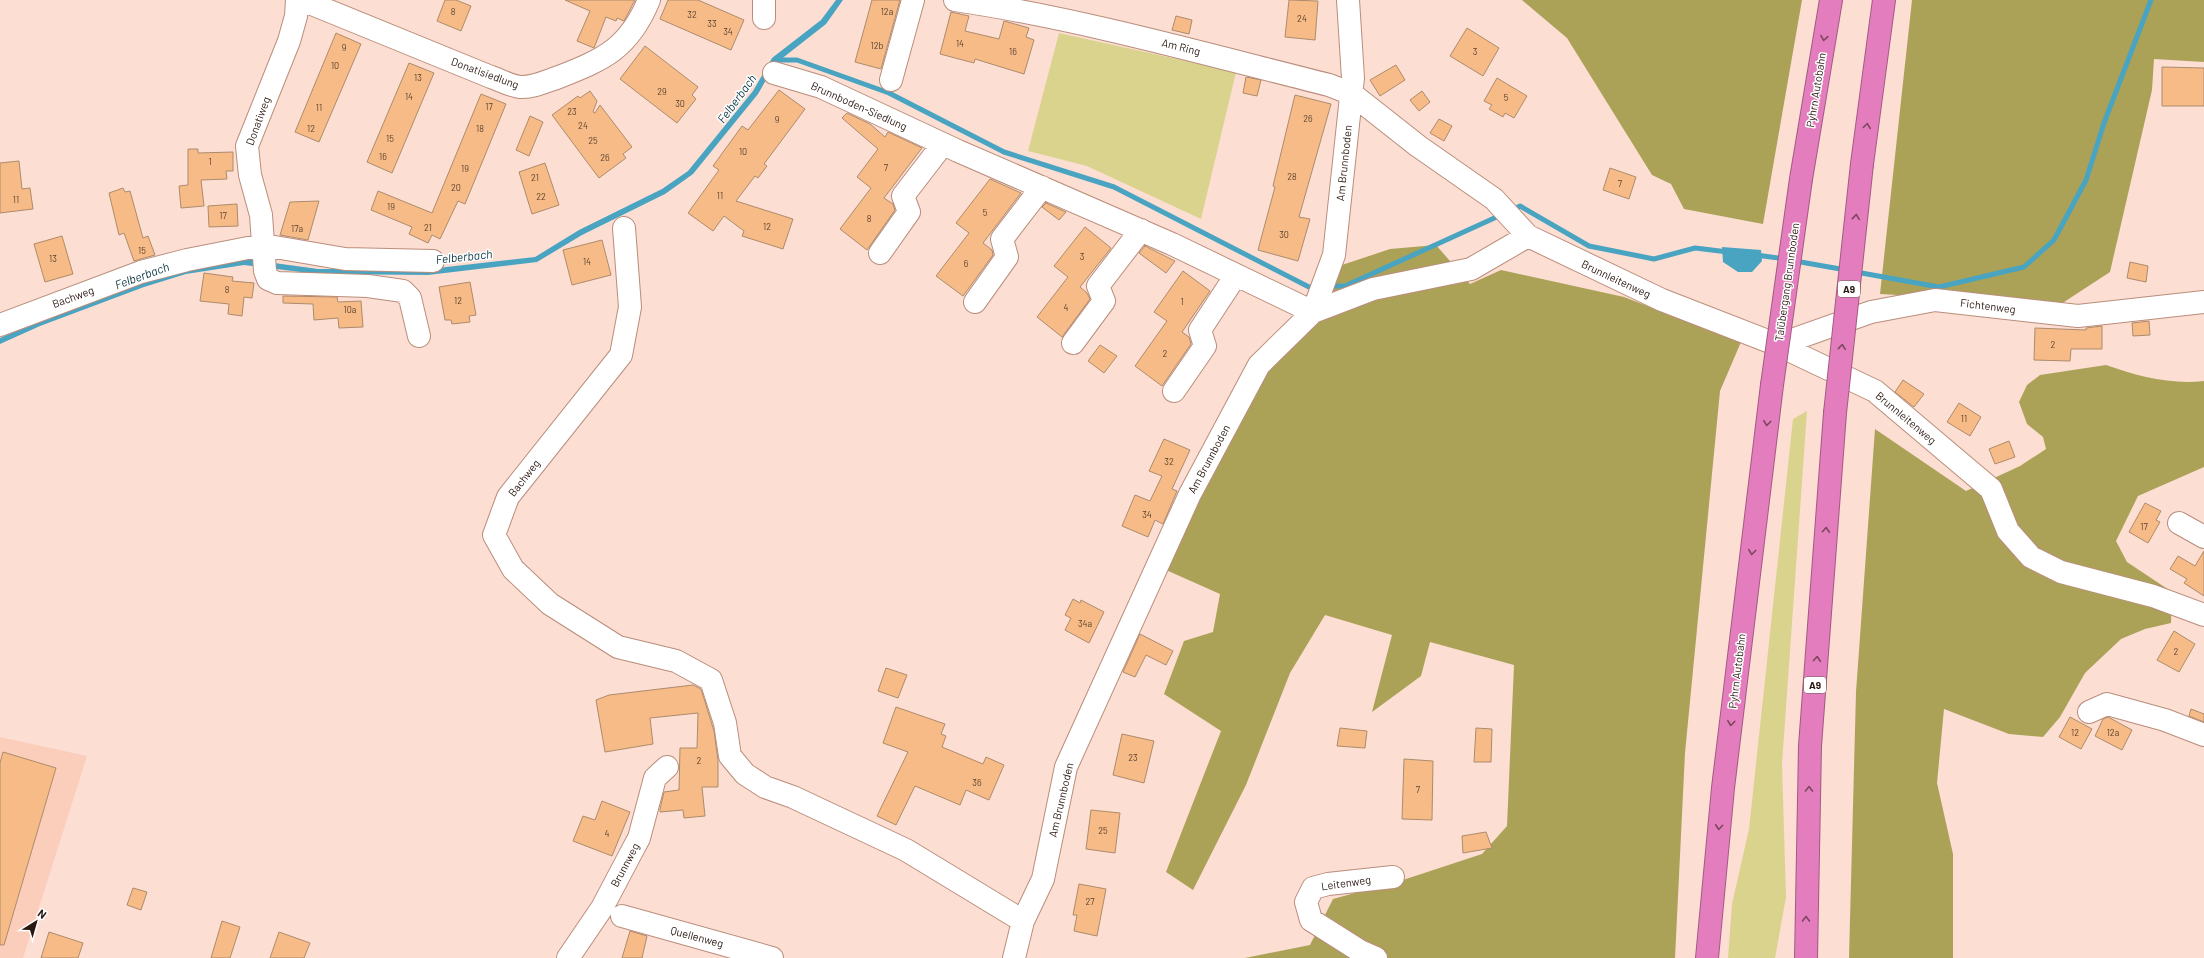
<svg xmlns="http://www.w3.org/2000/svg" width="2204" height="958" font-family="Barlow,sans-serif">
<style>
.built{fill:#fbcebc}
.green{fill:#dad38e}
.forest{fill:#aba258}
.water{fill:#49a4c2}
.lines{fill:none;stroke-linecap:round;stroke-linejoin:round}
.stream{stroke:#49a4c2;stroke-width:5}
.building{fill:#f6bb86;stroke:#ae8b6c}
.minor-casing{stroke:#ba8d7b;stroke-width:24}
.highway-casing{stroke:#a35a82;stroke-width:24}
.minor{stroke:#fff;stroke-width:22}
.highway{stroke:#e47dbe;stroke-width:22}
.highway-bridge-casing{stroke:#a35a82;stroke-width:24;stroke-linecap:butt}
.highway-bridge{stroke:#e47dbe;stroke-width:22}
.oneway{stroke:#7e465f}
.labels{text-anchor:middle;stroke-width:3;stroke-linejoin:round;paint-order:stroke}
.number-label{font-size:9px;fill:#5d422f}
.shield{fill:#fff;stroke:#6a5e59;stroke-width:1}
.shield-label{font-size:10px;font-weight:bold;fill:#2a1912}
.street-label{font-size:11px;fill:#2a1912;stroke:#fff}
.water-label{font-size:12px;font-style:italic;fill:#0d3744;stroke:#fff}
</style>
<rect width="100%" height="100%" fill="#fcded3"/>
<path class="built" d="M0,737l87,19 -64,202h-23z"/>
<path class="green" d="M1059,33l177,39 -35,147 -114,-53 -59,-15z
M1807,411l-25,353 4,133 -11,61h-47l4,-54 17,-75 44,-410z"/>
<path class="forest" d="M1522,0h280l-39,224 -79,-15 -13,-25 -19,-9 -85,-137z
M1912,0h292v62l-50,-3 -2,31 -42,182 -49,32 -181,-10z
M1436,245l34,39 31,-14 123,27 117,45 -21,49 -35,362 -10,205h-430l65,-13 23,-46 73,-20 76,-25 25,-28 7,-161 -84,-23 -9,34 -49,36 20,-77 -67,-20 -35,58 -44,112 -53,105 -27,-18 55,-141 -57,-37 20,-53 29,-9 7,-38 -54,-24 44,-137 48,-83 50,-45 34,-40 48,-16z
M2106,365c31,11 65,20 98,16v86l-66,29 -22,45 11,21 45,30 -1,31 -26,6 -24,10 -36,34 -25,44 -17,20 -34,-3 -65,-25 -7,74 16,71v104h-104l7,-266 19,-263 91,62 54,-25 26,-17 -3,-12 -16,-13 -8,-22 8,-17 13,-10z"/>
<path class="water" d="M836,0h7l-17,24 -51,40 -17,30 -65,80 -28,20 -83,41 -45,27 -109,13 -111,-1 -73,-9 -58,9 -42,13 -104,39 -40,18v-6l38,-17 104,-40 102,-22 74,10h111l106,-12 44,-27 83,-41 26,-18 65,-80 19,-33 49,-38z
M1722,247l39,3 1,11 -10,11h-14l-15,-10z"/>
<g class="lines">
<path class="stream" d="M775,60h22l92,33 115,59 110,35 195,100h7
M1512,210l8,-4 69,40 65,13 41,-11 33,4
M1756,255l29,4
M1795,261l51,9
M1856,272l83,15 85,-20 30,-27 32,-60 18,-57 47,-123
M1328,286h17l156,-71"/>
</g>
<path class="building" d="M445,0h11l15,6 -10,25 -24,-10z
M565,0h70l-11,21 -7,-3 -1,3 -10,-4 -12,31 -17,-7 13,-30z
M668,0h30l46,20 -13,30 -71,-31z
M872,0h28l-19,69 -26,-7z
M1289,0l29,1 -3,39 -30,-3z
M951,12l18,4 -4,15 34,8 5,-18 25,7 -3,9 8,3 -10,34 -49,-15 -1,4 -34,-9z
M1176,16l16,4 -3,14 -17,-4z
M1467,28l32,20 -16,28 -33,-20z
M336,33l25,11 -42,98 -24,-10z
M645,46l53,41 -6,8 4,4 -19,24 -57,-44z
M409,63l25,10 -42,100 -25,-11z
M1396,65l9,15 -25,16 -10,-16z
M2162,67l42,1v38h-42z
M1246,77l15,3 -4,16 -14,-3z
M1497,78l30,18 -13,22 -9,-5 -2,4 -14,-8 3,-4 -8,-4z
M779,90l26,19 -41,55 3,2 -9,12 -3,-2 -19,25 57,18 -10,30 -41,-13 2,-5 -20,-15 -11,15 -25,-18 31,-43 -6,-4 29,-40 6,4z
M590,91l7,10 -4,11 2,1 5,-8 32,42 -9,7 3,4 -27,20 -47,-63 26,-19 2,2z
M1422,91l8,11 -11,9 -9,-11z
M481,94l25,10 -41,100 -7,-3 -18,38 -8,-4 -4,8 -19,-9 3,-7 -41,-17 7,-19 54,22z
M1295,95l36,9 -32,113 11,2 -12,42 -40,-11 17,-63 -2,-1z
M847,113l23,11 15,13 3,-5 34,16 -38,50 9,6 2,6 -28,40 -27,-21 31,-41 -14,-11 21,-28 -36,-31z
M530,116l13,6 -14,34 -13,-6z
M1439,119l13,7 -8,15 -14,-8z
M188,149h10v4l35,-1v19h-7l1,8 -26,1 3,26 -23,2 -2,-22 9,-1z
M19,161l3,28 8,-1 3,21 -33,4v-50z
M545,163l14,42 -27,9 -13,-42z
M1610,168l26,9 -7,22 -26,-9z
M990,179l31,14 -38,50 9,7 1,5 -30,41 -27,-20 33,-43 -13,-10z
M123,188l2,4 5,-1 13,47 5,-2 7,19 -21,6 -10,-28 -5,2 -10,-42z
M319,201l-11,39 -28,-5 10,-33z
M1046,203l20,9 -7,8 -17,-13z
M237,204l1,22 -29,1 -1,-21z
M1085,227l26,21 -31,39 7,6 3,6 -28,38 -25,-20 31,-40 -14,-11z
M62,236l11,38 -28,8 -11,-38z
M602,240l9,35 -39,10 -9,-35z
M1145,246l30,15 -9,12 -27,-20z
M2130,262l18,4 -2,16 -19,-4z
M1183,271l27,20 -28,41 7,5 2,7 -29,42 -27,-20 32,-45 -13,-9z
M204,273l29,4 -1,4 22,2 -2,15 -8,-1 -2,19 -14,-2 1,-10 -29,-3z
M470,282l6,33 -7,1 1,6 -18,2 -1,-4h-6l-6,-33z
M283,296l54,1 1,5 23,-1 2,26 -24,1 -1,-10 -24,2 -1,-16 -30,-1z
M2149,321l1,14 -17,1 -1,-13z
M2102,326v23h-31l-1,12 -36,-1 1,-32 51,2v-2z
M1100,345l17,11 -13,17 -16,-12z
M1903,380l21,14 -10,13 -19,-15z
M1959,403l22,14 -11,19 -23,-14z
M1164,439l26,11 -18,39 5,2 -14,33 -8,-4 -7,17 -26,-11 13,-31 15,6 12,-25 -13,-5z
M2009,441l6,16 -20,7 -6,-15z
M2145,503l16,8 -5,9 4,2 -12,21 -19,-11z
M2204,551v45l-20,-13 3,-4 -17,-10 8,-13 17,10z
M1073,599l7,4 1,-3 23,12 -15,31 -24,-13 6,-12 -6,-3z
M2174,631l21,13 -16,28 -22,-12z
M1140,634l33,17 -7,14 -20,-10 -11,22 -12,-5z
M886,668l21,7 -9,23 -20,-7z
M693,685l8,4 13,42 4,29v27h-16l3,29 -21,2 -1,-8 -23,2v-3l4,-17 15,-2 1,-42h17l1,-35 -48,5 3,26 -48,8 -9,-52 13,-5z
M896,707l49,17 -4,10 5,2 -4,11 41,17 3,-7 18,8 -15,35 -23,-10 -6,15 -45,-19 -19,39 -19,-9 31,-64 -25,-9z
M2191,709l13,5v8l-15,-6z
M2070,717l22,12 -11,20 -22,-12z
M2108,717l24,13 -10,20 -27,-14 8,-17z
M1340,728l27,3 -2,17 -28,-2z
M1476,728l16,1 -1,33h-17z
M1122,734l32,7 -10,42 -31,-8z
M3,752l53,16 -52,177h-4v-182z
M1404,759l29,2 -1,59 -30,-1z
M602,801l28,11 -18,44 -39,-15 10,-25 12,4z
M1091,810l29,3 -5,40 -29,-4z
M1486,832l6,16 -29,5 -1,-17z
M1079,884l27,5 -9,47 -23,-5 3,-16h-4z
M133,888l14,4 -6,18 -14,-5z
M222,921l18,6 -10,31h-19z
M630,931l17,5 -5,22h-20z
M49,932l34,11 -5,15h-37z
M279,932l31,11 -6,15h-34z"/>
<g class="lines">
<defs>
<path id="minor" d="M297,0l-1,16 -7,25 -42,105 3,29 11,40 4,56 3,8 9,4 91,3 35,5 7,7 9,38
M297,1l10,1 184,75c9,3 20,9 29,10 13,1 27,-6 39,-10 46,-18 70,-29 90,-77
M764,18v-18
M774,73l47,14 137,64 214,93 141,68 60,-23 98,-20 57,-33 -34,-37 -76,-53 -66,-52 -23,-9c-124,-31 -247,-66 -374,-85
M891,80l22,-80
M624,228l6,79 -9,48 -113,142 -14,38 19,34 37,35 68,43 58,14 35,19 14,43 5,33 15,18 20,13 28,10 113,53 117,71
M1528,236l134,64 116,45 97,46 116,98 17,42 23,26 30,15 92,24 51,19
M880,253l29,-41 -6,-16 40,-52
M975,302l32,-45 -5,-18 40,-52
M0,325l141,-53 46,-12 76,-15 82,14 88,2
M1073,343l31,-42 -6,-15 43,-56
M1778,345l93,-33 64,-12 143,16 126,-14
M1174,391l31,-45 -5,-16 36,-55
M2179,523l25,14
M2089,712l18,-8 58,16 39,15
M622,916l150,42
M568,958l34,-50 29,-55 8,-15 16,-60 12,-11
M1014,958l9,-37 20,-42 23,-112 124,-273 69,-129 54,-53 21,-57 19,-177 -5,-78
M1376,958l-16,-7 -49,-31 -5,-18 7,-14 15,-4 65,-7"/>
<path id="highway" d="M1862,164l22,-164
M1801,179l30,-179
M1707,958l16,-170 49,-403
M1806,958l4,-212 25,-333"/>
</defs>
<use href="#minor" class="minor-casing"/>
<use href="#highway" class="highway-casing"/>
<use href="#minor" class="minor"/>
<use href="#highway" class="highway"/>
<defs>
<path id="highway-bridge" d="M1772,385l29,-206
M1835,413l27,-249"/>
</defs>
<use href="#highway-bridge" class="highway-bridge-casing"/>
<use href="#highway-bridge" class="highway-bridge"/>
</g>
<defs><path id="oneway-chevron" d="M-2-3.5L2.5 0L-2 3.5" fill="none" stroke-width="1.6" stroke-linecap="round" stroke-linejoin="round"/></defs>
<g class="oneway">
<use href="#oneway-chevron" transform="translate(1824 38) rotate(99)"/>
<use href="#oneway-chevron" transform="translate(1867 126) rotate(-82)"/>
<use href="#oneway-chevron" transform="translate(1856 217) rotate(-84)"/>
<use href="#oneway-chevron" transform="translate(1842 347) rotate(-84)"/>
<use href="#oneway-chevron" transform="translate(1767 423) rotate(97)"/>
<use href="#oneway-chevron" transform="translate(1826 530) rotate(-86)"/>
<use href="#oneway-chevron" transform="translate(1752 552) rotate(97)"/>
<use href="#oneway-chevron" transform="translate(1817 659) rotate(-86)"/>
<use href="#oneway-chevron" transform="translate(1731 723) rotate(97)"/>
<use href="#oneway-chevron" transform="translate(1809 789) rotate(-89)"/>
<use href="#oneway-chevron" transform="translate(1719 827) rotate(95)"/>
<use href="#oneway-chevron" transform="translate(1806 919) rotate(-89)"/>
</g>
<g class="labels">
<g class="number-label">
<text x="453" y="15">8</text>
<text x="887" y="15">12a</text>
<text x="692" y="18">32</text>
<text x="1302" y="22">24</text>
<text x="712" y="27">33</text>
<text x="728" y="35">34</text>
<text x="960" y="47">14</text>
<text x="877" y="49">12b</text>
<text x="344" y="51">9</text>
<text x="1013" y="55">16</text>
<text x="1475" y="55">3</text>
<text x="335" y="69">10</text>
<text x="418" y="81">13</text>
<text x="662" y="95">29</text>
<text x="409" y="100">14</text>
<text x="1506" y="101">5</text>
<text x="680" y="107">30</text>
<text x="489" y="110">17</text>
<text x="319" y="111">11</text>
<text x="572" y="115">23</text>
<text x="1308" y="122">26</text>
<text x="777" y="123">9</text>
<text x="583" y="129">24</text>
<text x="311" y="132">12</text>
<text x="480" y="132">18</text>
<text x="390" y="142">15</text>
<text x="593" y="144">25</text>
<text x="743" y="155">10</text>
<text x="383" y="160">16</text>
<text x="605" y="161">26</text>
<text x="210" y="165">1</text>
<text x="886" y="171">7</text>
<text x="465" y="172">19</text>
<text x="1292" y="180">28</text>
<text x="535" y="181">21</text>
<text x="1620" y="187">7</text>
<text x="456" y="191">20</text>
<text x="720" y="199">11</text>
<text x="541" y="200">22</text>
<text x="16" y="203">11</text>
<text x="391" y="210">19</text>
<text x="985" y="216">5</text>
<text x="223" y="219">17</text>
<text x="869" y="222">8</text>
<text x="767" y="230">12</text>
<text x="428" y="231">21</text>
<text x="297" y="232">17a</text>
<text x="1284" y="238">30</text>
<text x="142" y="254">15</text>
<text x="1082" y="260">3</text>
<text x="53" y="262">13</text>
<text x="587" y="265">14</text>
<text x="966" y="267">6</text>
<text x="227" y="293">8</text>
<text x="458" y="304">12</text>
<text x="1182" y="305">1</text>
<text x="1066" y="311">4</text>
<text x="350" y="313">10a</text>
<text x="2053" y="348">2</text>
<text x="1165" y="357">2</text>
<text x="1964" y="422">11</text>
<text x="1169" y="465">32</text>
<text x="1147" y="518">34</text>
<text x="2144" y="530">17</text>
<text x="1085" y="627">34a</text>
<text x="2176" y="655">2</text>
<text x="2075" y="736">12</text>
<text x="2113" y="736">12a</text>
<text x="1133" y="761">23</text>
<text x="699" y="764">2</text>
<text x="977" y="786">36</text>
<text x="1418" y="793">7</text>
<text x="1103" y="834">25</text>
<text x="607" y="837">4</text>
<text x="1090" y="905">27</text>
</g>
<g class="shield">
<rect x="1838" y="281" width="22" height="16" rx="3"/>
<rect x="1804" y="677" width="22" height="16" rx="3"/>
</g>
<g class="shield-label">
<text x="1849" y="293">A9</text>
<text x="1815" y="689">A9</text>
</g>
<g class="street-label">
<text transform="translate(1181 47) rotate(14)" y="4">Am Ring</text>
<text transform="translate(485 73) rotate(20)" y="4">Donatisiedlung</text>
<text transform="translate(1816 90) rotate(-81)" y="4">Pyhrn Autobahn</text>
<text transform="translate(859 106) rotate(24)" y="4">Brunnboden-Siedlung</text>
<text transform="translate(258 121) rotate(-70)" y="4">Donatiweg</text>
<text transform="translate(1344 163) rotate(-84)" y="4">Am Brunnboden</text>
<text transform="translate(1616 279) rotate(25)" y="4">Brunnleitenweg</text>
<text transform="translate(1787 282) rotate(-82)" y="4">Talübergang Brunnboden</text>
<text transform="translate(73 297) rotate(-20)" y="4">Bachweg</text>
<text transform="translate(1988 306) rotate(7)" y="4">Fichtenweg</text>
<text transform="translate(1906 418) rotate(40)" y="4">Brunnleitenweg</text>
<text transform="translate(1209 459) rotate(-62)" y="4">Am Brunnboden</text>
<text transform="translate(524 478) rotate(-52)" y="4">Bachweg</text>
<text transform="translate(1737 671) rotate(-83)" y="4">Pyhrn Autobahn</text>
<text transform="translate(1061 800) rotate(-77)" y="4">Am Brunnboden</text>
<text transform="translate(625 865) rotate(-62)" y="4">Brunnweg</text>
<text transform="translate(1346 883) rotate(-8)" y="4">Leitenweg</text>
<text transform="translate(697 937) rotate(15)" y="4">Quellenweg</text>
</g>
<g class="water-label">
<text transform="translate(737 99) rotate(-54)" y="4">Felberbach</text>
<text transform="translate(464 257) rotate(-6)" y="4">Felberbach</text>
<text transform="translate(142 276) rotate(-20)" y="4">Felberbach</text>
</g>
</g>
<g transform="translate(36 922) rotate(37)" stroke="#ffffff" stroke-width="3" paint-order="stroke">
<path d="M0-3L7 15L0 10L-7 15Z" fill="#2a1912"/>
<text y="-6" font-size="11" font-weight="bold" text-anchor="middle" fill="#2a1912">N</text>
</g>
</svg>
